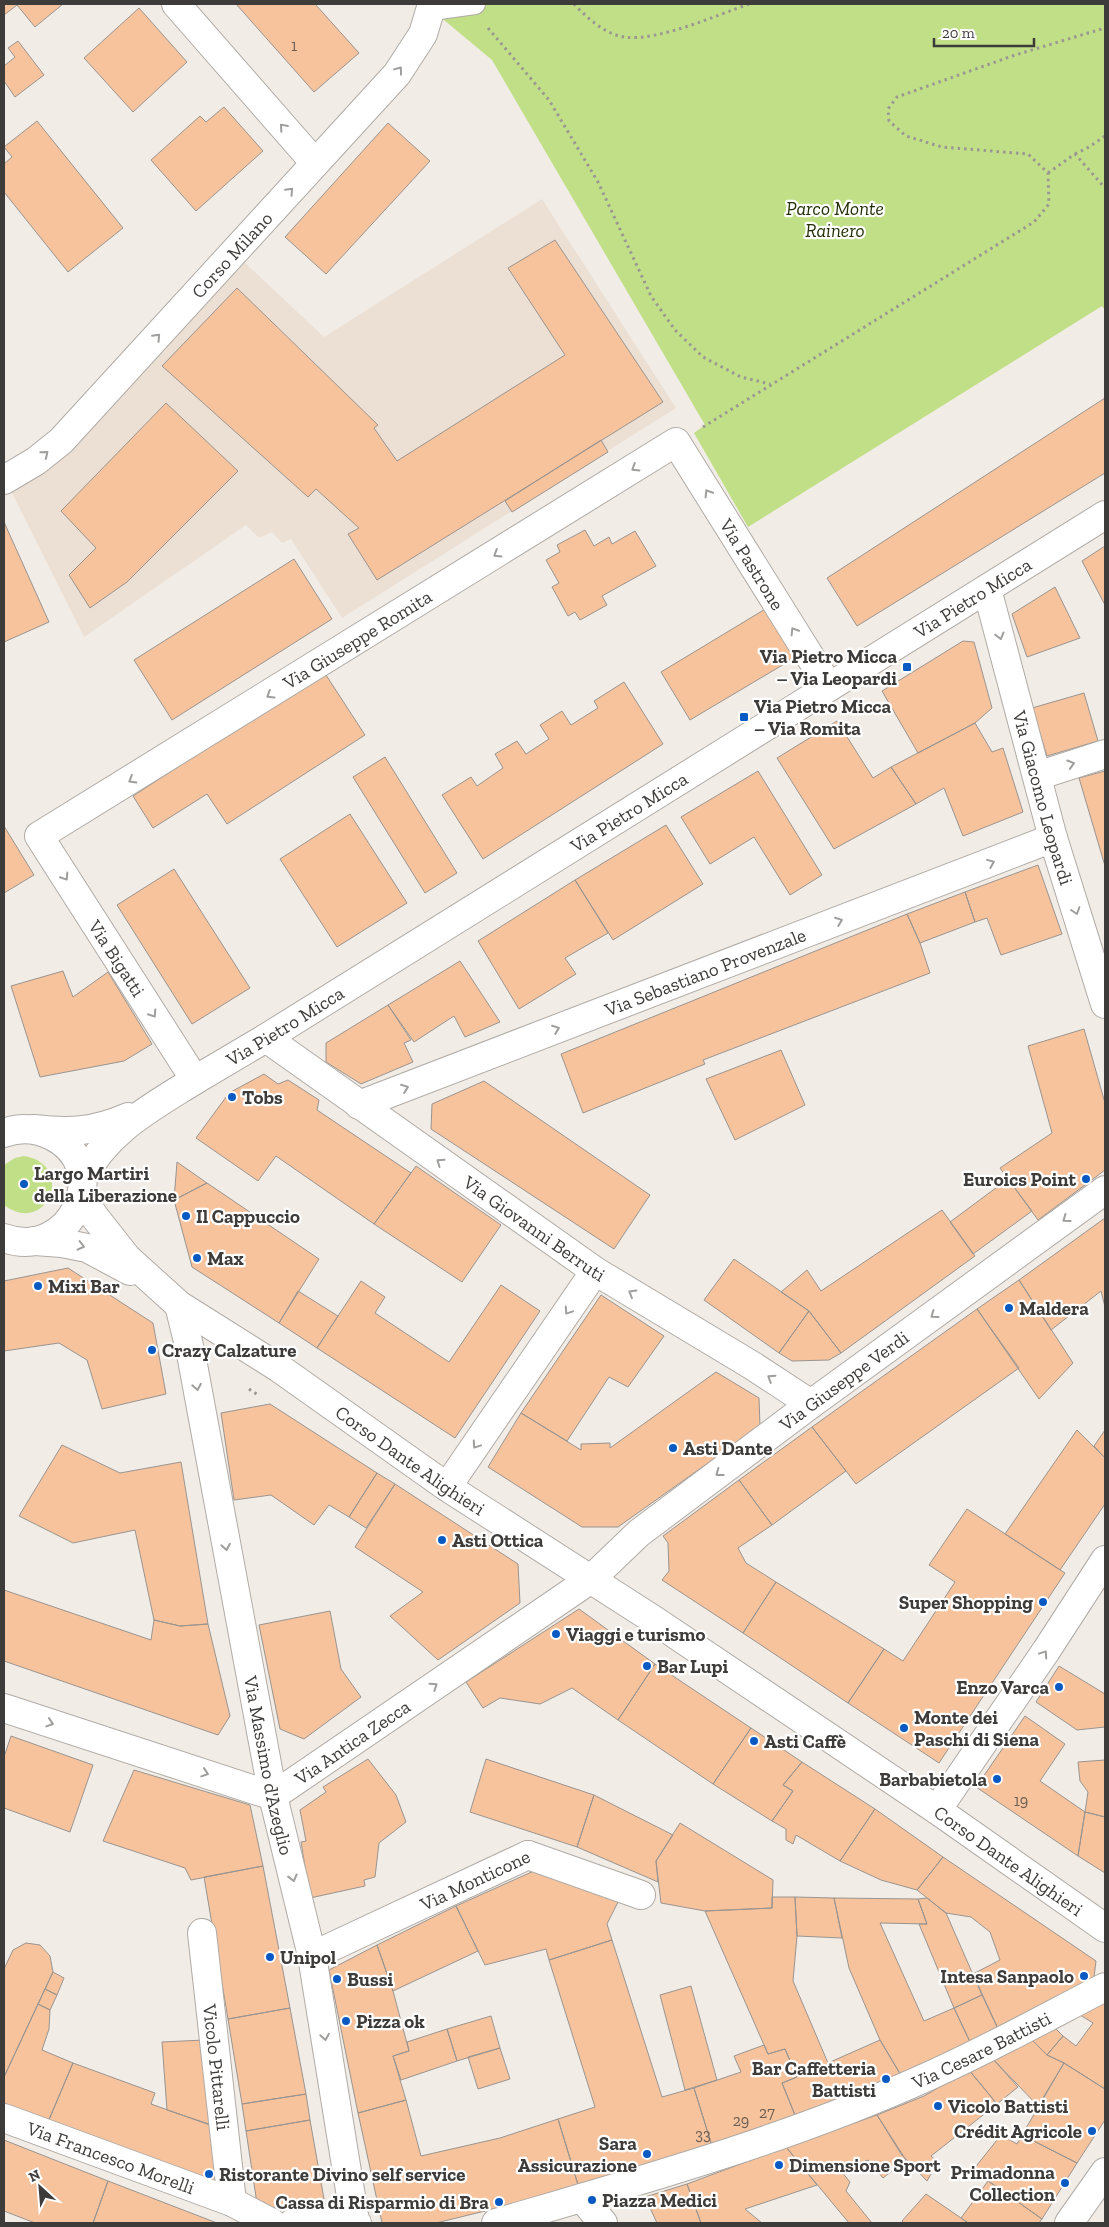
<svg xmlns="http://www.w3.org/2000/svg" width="1109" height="2227" font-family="'Zilla Slab',serif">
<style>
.built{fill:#ece0d5}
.green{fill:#c0df87}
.building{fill:#f6c39d;stroke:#9a9490}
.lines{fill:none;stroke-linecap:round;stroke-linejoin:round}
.service-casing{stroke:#b0aba6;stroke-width:22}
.pedestrian-casing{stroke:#b0aba6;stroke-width:30}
.minor-casing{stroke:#b0aba6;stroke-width:30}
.tertiary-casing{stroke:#b0aba6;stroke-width:30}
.path{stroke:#9b9793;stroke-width:3;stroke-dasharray:2.5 4;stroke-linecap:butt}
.service{stroke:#fff;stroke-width:20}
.pedestrian{stroke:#fff;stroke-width:28}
.minor{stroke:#fff;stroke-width:28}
.tertiary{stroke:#fff;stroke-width:28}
.oneway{stroke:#9e9e9c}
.poi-dot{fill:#0959c3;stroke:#fff;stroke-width:2}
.labels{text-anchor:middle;stroke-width:4.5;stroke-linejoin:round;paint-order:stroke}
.number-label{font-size:16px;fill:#6c5e53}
.park-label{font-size:19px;font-style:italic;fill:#233007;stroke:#fff}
.street-label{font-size:19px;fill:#3e3c3a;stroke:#fff}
.poi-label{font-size:19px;font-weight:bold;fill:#3e3c3a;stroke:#fff;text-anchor:start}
</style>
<rect width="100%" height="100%" fill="#f2ece6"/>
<path class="built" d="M542,199l134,209 -334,210 -51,-79 -9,4 -10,-11 -13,6 -13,-13 -162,112 -74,-148 232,-229 82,77z"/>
<path class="green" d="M432,4h673v306l-3,-4 -354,221 -54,-94 11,-8 -213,-365 -60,-50z
M24,1156c53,9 22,81 -20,49v-40l11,-7z"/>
<path class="building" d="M4,4h59l-28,23 -18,-22 -13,10z
M236,4h79l44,49 -45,39z
M139,8l48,54 -54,50 -49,-54z
M18,41l26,34 -29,22 -11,-16v-15l11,-9 -7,-9z
M224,107l39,44 -67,60 -45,-51 49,-44 6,6z
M37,121l86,107 -55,44 -64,-80v-28l8,-7 -8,-10z
M388,123l42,38 -104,113 -41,-37z
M555,240l108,162 -286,178 -29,-46 11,-6 -43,-39 -8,8 -146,-131 75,-78 141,137 -4,3 23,33 168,-106 -57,-87z
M1105,398v75l-248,153 -30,-48z
M166,403l72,68 -111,111 -37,26 -21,-33 27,-27 -35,-37z
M601,440l7,12 -96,60 -7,-11z
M4,522l45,100 -45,20z
M585,530l9,16 15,-9 3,7 23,-13 21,35 -54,30 5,9 -27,15 -5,-8 -7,4 -16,-29 7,-4 -13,-23 14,-8 -3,-7z
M1105,546v59l-23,-44z
M294,559l38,60 -160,101 -38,-60z
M1055,587l25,51 -53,19 -15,-43z
M767,608l29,49 -106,63 -29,-48z
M963,641l11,1 18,66 -17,15 -57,30 -36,-62z
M324,672l41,63 -138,89 -20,-30 -54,34 -20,-32z
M624,682l39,62 -180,115 -41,-64 29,-18 6,9 26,-18 -8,-14 22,-13 9,13 23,-15 -9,-14 22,-14 9,14 27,-17 -4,-7z
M1084,693l14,48 -51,15 -15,-48z
M837,721l36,57 18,-11 25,37 -82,45 -57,-91z
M975,723l17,29 11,-4 20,64 -60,24 -19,-48 -28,16 -25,-37z
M385,757l72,116 -32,20 -72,-116z
M758,771l64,104 -32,20 -36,-58 -44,27 -29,-47z
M1105,771v95l-26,-88z
M350,814l57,89 -70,44 -57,-88z
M666,825l37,59 -90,56 -38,-60z
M4,826l30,49 -30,18z
M1038,865l24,69 -61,21 -14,-37 -12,4 -10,-30z
M174,869l76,119 -58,36 -75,-119z
M575,880l33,53 -43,25 11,16 -57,35 -41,-68z
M965,892l10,30 -55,21 -13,-29z
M907,914l13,29 10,30 -227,87 2,4 -122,49 -22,-59z
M460,961l40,61 -35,15 -11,-21 -40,26 -26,-37z
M63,971l10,26 35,-25 44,72 -28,17 -84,16 -29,-91z
M388,1005l23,35 -7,3 9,19 -52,22 -35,-22v-19z
M1084,1029l21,74v67l-67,50 -38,-52 52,-35 -24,-87z
M781,1050l24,55 -70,35 -29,-61z
M264,1074l14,10 10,-4 31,20 -2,10 94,63 -37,51 -98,-68 -18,25 -62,-43 33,-45z
M484,1081l166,114 -36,54 -183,-120 1,-25z
M177,1162l30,21 -33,17z
M416,1166l85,59 -39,57 -88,-58z
M1008,1179l24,32 -59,43 -23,-32z
M207,1183l112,76 -40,64 -87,-56 -18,-67z
M942,1210l33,46 -134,97 -32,-42 -28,-19 26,-22 14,21z
M1105,1218v89l-4,-16 -50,39 -32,-50z
M734,1259l75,52 -30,42 -75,-53z
M68,1268l85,55 13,71 -64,15 -15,-49 -28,-17 -55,8v-70z
M1019,1280l54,83 -34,36 -62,-90z
M361,1281l24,16 -10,16 74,49 52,-77 39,26 -85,127 -138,-90z
M298,1291l40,25 -21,32 -38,-25z
M601,1295l63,41 -36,51 -19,-10 -42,64 -46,-28z
M977,1309l42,59 -163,116 -44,-57z
M809,1311l32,42 -12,7 -37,1 -13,-8z
M716,1372l43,26 1,28 -142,101h-36l-94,-60 33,-54 60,37v-6l29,-1v5z
M270,1404l107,69 -28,44 -20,-12 -15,20 -43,-30 -37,5 -13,-87z
M812,1427l34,44 -74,54 -33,-45z
M1077,1430l28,28v46l-45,66 -55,-36z
M1105,1430v28l-11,-12z
M62,1445l58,28 61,-11 27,162 -28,2 -26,-6 -19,-90 -62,13 -54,-27z
M377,1473l18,11 -29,44 -17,-11z
M739,1480l33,45 -34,23 8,15 30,19 -33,51 -81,-53 7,-9 -1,-28 -5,-7z
M395,1484l123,80 2,39 -82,57 -48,-44 33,-24 -68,-45z
M967,1509l98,64 -126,190 -91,-60 36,-54 19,12 52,-79 -26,-17z
M776,1582l108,67 -36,54 -105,-70z
M4,1590l147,50 3,-20 26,6 28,-2 22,92 -12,19 -214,-74z
M579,1609l76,55 -37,56 -46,-32 -32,16 -40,-6 -17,10 -17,-26z
M330,1611l11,58 20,28 -57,42 -24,-10 -21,-104z
M655,1664l96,64 -38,56 -95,-64z
M1059,1666l46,28v33l-28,3 -41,-28z
M1025,1716l40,28 -25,37 45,31 -7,44 -102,-69z
M751,1728l51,34 -19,23 10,6 -21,30 -59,-37z
M11,1736l82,29 -23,67 -66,-24v-51z
M368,1759l28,36 10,27 -27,21 -4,34 -11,3 1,6 -55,12 -9,-56 5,-1 -6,-31 26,-18 -3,-5z
M486,1759l108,36 -17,52 -107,-35z
M1105,1760v57l-20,-5 3,-20 -8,-11 -2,-19z
M802,1762l73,47 -35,52 -44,-26 -3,9 -7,-4v-11l-14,-8 21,-30 -10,-6z
M134,1770l116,35 13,61 -72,14 -6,-12 -82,-27z
M594,1795l79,40 -17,26 2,21 -81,-35z
M875,1809l68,48 -26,33 -36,-10 -41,-19z
M1085,1812l20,5v56l-27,-17z
M680,1823l93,57 -1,28 -67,3 -44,-8 -5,-42z
M943,1857l153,104 -3,24 -94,46 -26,-57 27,-14 -10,-28 -19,-15 -25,-4 -29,-23z
M263,1866l27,142 -62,11 -24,-142z
M545,1866l73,36 -11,22 5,16 -63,20 -3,-11 -61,16 -29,-59z
M772,1897h23l2,39 -4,45 35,82 52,-23 22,37 -105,43 -15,-37 15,-6 -12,-28 -17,5 -63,-143 67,-3z
M795,1897l39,1 8,40 -45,-2z
M834,1898l84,1 9,25 -47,-1 44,98 30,-13 18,38 -70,31 -22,-37 -31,-72z
M927,1898l19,15 36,82 -28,13 -35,-84h8l-9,-25z
M456,1906l22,45 -85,40 -16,-46z
M612,1940l50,157 32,-9 18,58 -133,42 -21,-69 37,-12 -46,-147z
M26,1943l14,2 10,11 3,16 -49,105v-108l9,-19z
M377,1945l16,46 16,60 -16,5 13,44 -48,13 -29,-143z
M53,1972l11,6 -7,17 -12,-6z
M691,1986l26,94 -32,10 -25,-95z
M45,1989l12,6 -7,15 -12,-6z
M982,1995l17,36 -27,15 -18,-38z
M1105,1999v90l-41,-26 -17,-8 16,-19 13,10 17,-23 -16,-10z
M38,2004l12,6 -1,19 -7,21 31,13 -25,59 -44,-19v-26z
M290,2008l16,86 -64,10 -14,-85z
M491,2016l9,32 -43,13 -10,-32z
M1052,2025l11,11 -16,19 -18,-18z
M447,2029l10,32 -56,19 -8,-24 16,-5 -2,-9z
M1029,2037l18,18 17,8 -26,43 -46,-48z
M204,2040l8,85 -45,-15 -5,-68z
M764,2045l4,9 17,-5 12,28 -15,6 15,37 -85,26 -18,-58 47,-16 -7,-16z
M500,2048l10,31 -32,10 -10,-32z
M992,2058l26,29 -21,17 -28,-34z
M73,2063l82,30 -4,11 70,25 -4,56 -169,-63z
M1064,2063l41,26v31l-28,43 -55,-28z
M969,2070l28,34 -66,52 7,6 -11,19 -26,-27 -24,-39 47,-19z
M306,2094l4,26 -64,11 -4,-27z
M406,2100l15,56 79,-18 58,-19 21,69 -143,35h-54l-24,-110z
M877,2115l29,45 -23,18 -15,-18 -27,11 9,11 -4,9 26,32h-23l-63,-76z
M310,2120l14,79 -66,11 -12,-79z
M1001,2135l16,9 5,-9 55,28 -35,56 -69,-49z
M4,2140l104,41 -15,42h-58l-31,-12z
M786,2147l31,38 -72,24 17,14h-61l-14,-39z
M108,2181l109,42h-124z
M988,2181l54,38 -3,4h-71l-7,-5z
M687,2184l14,39h-44l-12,-26z
M926,2194l35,24 7,5h-64l-2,-2z"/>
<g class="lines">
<defs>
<path id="service" d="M432,10l43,-6"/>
<path id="pedestrian" d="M528,1855l113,40"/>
<g id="minor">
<path d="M176,4l139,159"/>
<path id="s1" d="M4,480l32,-19 25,-20 336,-367 26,-40 9,-30"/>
<path id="s2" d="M987,589l66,249 52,166"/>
<path d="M1037,776l68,-22"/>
<path id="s3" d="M266,1038l329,233 158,95 58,38"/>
<path id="s4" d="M359,1105l694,-267"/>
<path d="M34,1129c36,4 59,3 94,-12"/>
<path id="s5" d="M82,1179c26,-49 67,-70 113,-99l-156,-244 637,-394 153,245"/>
<path id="s6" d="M179,1305l12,49 82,442 39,160 43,265 2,2"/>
<path d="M447,1487l148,-216"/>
<path id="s7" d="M4,1708l269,88 318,-217 48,-46 172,-129 294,-214"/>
<path d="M937,1810l109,-159 59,-91"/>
<path id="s8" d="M202,1933l30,269"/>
<path id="s9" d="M312,1956l216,-101"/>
<path id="s10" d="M4,2118l228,84 40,21"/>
<path d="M582,2198l21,25"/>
<path d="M293,2223l41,-4 21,2 -1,2"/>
<path id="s11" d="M496,2223c146,-43 294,-84 433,-147 60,-27 118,-59 176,-89"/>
<path d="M1069,2223l36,-51"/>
</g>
<g id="tertiary">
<path id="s12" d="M195,1080l71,-42 839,-523"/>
<path d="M4,1133c16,-6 32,-5 48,3 63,31 19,126 -48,102"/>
<path id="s13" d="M81,1196l13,20 33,42 52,47 100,63 168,119 207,133 283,190 168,118"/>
<path d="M35,1241l27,2 25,5 43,23"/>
</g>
</defs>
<use href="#service" class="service-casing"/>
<use href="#pedestrian" class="pedestrian-casing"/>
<use href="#minor" class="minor-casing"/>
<use href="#tertiary" class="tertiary-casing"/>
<path class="path" d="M574,4c13,14 31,30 50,33 33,5 93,-22 125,-33
M488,28l61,72 49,82 53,114 24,34 28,27 38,20 29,7
M1075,154l14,-7 16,-11
M1048,173l27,-19 30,34
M703,427l331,-205 15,-18 -1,-31 -20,-19 -86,-7 -36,-11 -17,-15 -1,-12 9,-12 118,-42 90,-27
M249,1389l9,6"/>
<use href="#service" class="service"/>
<use href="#pedestrian" class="pedestrian"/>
<use href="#minor" class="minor"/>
<use href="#tertiary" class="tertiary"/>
</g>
<defs><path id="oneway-chevron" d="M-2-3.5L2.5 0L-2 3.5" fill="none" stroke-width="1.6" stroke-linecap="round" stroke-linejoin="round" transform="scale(1.25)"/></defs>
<g class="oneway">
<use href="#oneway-chevron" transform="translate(399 70) rotate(-53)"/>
<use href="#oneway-chevron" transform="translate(283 127) rotate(-131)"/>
<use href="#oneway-chevron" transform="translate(290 191) rotate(-47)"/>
<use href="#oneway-chevron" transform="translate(157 337) rotate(-47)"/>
<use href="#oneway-chevron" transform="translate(45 454) rotate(-39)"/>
<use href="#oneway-chevron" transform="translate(635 468) rotate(148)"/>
<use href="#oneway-chevron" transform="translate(708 493) rotate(-122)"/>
<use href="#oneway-chevron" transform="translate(497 554) rotate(148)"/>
<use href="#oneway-chevron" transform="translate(794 631) rotate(-122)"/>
<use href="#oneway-chevron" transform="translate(1000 636) rotate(75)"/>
<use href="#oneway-chevron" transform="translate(270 695) rotate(148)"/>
<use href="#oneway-chevron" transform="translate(1071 764) rotate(-17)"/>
<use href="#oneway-chevron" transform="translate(132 780) rotate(149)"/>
<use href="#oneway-chevron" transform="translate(991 863) rotate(-22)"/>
<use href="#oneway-chevron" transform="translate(65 877) rotate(57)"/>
<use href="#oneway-chevron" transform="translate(1076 911) rotate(72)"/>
<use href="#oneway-chevron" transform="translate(839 921) rotate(-21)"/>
<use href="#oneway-chevron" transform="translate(153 1014) rotate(57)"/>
<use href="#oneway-chevron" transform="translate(556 1029) rotate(-21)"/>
<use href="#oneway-chevron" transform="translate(405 1088) rotate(-21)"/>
<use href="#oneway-chevron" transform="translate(440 1162) rotate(-145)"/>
<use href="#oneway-chevron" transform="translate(1066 1219) rotate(144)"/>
<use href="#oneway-chevron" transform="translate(81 1246) rotate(14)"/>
<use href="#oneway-chevron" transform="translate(632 1293) rotate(-149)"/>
<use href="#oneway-chevron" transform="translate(568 1311) rotate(124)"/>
<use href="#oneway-chevron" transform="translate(934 1315) rotate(144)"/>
<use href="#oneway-chevron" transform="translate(771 1378) rotate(-147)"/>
<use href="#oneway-chevron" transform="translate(197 1387) rotate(80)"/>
<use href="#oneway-chevron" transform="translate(476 1445) rotate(124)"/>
<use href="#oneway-chevron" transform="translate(719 1473) rotate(143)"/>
<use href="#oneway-chevron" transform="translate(226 1547) rotate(80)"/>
<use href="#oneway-chevron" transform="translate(1044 1654) rotate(-56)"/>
<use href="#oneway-chevron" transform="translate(434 1686) rotate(-34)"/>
<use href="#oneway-chevron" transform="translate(50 1723) rotate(18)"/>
<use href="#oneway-chevron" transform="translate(205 1773) rotate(18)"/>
<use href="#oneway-chevron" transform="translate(293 1878) rotate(76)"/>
<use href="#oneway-chevron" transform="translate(325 2037) rotate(81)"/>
</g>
<g class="poi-dot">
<rect x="902" y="662" width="10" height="10" rx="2.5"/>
<rect x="739" y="712" width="10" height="10" rx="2.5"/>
<circle cx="232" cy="1097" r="5"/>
<circle cx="1086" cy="1179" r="5"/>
<circle cx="24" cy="1184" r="5"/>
<circle cx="186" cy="1216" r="5"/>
<circle cx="197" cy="1258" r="5"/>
<circle cx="38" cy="1286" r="5"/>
<circle cx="1009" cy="1308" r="5"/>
<circle cx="152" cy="1350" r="5"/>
<circle cx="673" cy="1448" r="5"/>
<circle cx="442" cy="1540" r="5"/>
<circle cx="1043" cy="1602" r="5"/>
<circle cx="556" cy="1634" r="5"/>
<circle cx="647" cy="1666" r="5"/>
<circle cx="1059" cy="1687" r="5"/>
<circle cx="904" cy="1728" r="5"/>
<circle cx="754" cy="1741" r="5"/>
<circle cx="997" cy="1779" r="5"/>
<circle cx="270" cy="1957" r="5"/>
<circle cx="1084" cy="1976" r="5"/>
<circle cx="337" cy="1979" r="5"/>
<circle cx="346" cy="2021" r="5"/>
<circle cx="886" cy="2079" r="5"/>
<circle cx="938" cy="2106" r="5"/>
<circle cx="1092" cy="2131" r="5"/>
<circle cx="647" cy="2154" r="5"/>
<circle cx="779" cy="2165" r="5"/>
<circle cx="209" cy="2174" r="5"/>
<circle cx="1065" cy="2183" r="5"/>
<circle cx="592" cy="2200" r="5"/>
<circle cx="499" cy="2202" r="5"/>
</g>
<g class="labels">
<g class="number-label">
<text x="294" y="51">1</text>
<text x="1021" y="1806">19</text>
<text x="767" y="2118">27</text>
<text x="741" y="2126">29</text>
<text x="703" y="2140">33</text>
</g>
<g class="park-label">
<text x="835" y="215">Parco Monte<tspan x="835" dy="22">Rainero</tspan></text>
</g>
<g class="street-label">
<text dy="7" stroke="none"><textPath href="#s1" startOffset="322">Corso Milano</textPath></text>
<text dy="7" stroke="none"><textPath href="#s5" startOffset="1335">Via Pastrone</textPath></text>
<text dy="7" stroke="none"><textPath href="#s12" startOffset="915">Via Pietro Micca</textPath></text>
<text dy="7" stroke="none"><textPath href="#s5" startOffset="816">Via Giuseppe Romita</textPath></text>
<text dy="7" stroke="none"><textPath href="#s2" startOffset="216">Via Giacomo Leopardi</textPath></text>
<text dy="7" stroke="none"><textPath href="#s12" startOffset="510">Via Pietro Micca</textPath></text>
<text transform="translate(117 958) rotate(57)" y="7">Via Bigatti</text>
<text dy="7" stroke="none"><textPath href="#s4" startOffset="371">Via Sebastiano Provenzale</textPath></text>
<text dy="7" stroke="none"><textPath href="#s12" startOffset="105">Via Pietro Micca</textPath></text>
<text dy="7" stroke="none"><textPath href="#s3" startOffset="329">Via Giovanni Berruti</textPath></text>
<text dy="7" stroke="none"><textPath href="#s7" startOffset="990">Via Giuseppe Verdi</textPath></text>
<text dy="7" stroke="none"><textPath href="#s13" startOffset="426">Corso Dante Alighieri</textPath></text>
<text dy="7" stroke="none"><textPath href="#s7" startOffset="379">Via Antica Zecca</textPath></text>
<text dy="7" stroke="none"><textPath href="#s6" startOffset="469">Via Massimo d'Azeglio</textPath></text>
<text dy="7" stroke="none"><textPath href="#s13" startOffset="1146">Corso Dante Alighieri</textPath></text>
<text dy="7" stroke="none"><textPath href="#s9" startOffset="180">Via Monticone</textPath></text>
<text dy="7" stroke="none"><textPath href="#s11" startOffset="516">Via Cesare Battisti</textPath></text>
<text dy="7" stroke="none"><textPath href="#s8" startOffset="135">Vicolo Pittarelli</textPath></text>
<text dy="7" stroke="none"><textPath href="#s10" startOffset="114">Via Francesco Morelli</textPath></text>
</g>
<g class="poi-label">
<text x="897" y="663" text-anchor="end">Via Pietro Micca<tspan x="897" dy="22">– Via Leopardi</tspan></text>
<text x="754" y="713">Via Pietro Micca<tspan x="754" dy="22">– Via Romita</tspan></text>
<text x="242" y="1104">Tobs</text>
<text x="34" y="1180">Largo Martiri<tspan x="34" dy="22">della Liberazione</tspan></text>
<text x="1076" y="1186" text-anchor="end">Euroics Point</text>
<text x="196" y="1223">Il Cappuccio</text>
<text x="207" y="1265">Max</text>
<text x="48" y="1293">Mixi Bar</text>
<text x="1019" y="1315">Maldera</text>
<text x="162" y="1357">Crazy Calzature</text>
<text x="683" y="1455">Asti Dante</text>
<text x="452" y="1547">Asti Ottica</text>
<text x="1033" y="1609" text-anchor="end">Super Shopping</text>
<text x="566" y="1641">Viaggi e turismo</text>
<text x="657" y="1673">Bar Lupi</text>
<text x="1049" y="1694" text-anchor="end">Enzo Varca</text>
<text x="914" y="1724">Monte dei<tspan x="914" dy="22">Paschi di Siena</tspan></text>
<text x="764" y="1748">Asti Caffè</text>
<text x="987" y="1786" text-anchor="end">Barbabietola</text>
<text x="280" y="1964">Unipol</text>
<text x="1074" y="1983" text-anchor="end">Intesa Sanpaolo</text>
<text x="347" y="1986">Bussi</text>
<text x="356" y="2028">Pizza ok</text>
<text x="876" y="2075" text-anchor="end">Bar Caffetteria<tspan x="876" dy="22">Battisti</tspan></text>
<text x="948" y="2113">Vicolo Battisti</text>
<text x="1082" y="2138" text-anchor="end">Crédit Agricole</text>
<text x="637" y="2150" text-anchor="end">Sara<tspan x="637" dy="22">Assicurazione</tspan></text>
<text x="789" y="2172">Dimensione Sport</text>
<text x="1055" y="2179" text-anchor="end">Primadonna<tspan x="1055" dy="22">Collection</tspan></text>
<text x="219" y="2181">Ristorante Divino self service</text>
<text x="602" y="2207">Piazza Medici</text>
<text x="489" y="2209" text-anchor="end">Cassa di Risparmio di Bra</text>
</g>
</g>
<rect width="1109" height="2227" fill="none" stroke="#3e3c3a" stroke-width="10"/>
<g transform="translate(40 2187) rotate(334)" stroke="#ffffff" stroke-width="4" paint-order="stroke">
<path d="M0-4L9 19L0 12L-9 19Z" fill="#3e3c3a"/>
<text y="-8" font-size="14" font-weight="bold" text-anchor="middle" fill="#3e3c3a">N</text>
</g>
<path d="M934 38v8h100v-8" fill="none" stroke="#3e3c3a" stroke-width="2.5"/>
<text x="942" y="38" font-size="15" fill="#3e3c3a" stroke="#ffffff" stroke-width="4" paint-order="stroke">20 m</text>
</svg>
